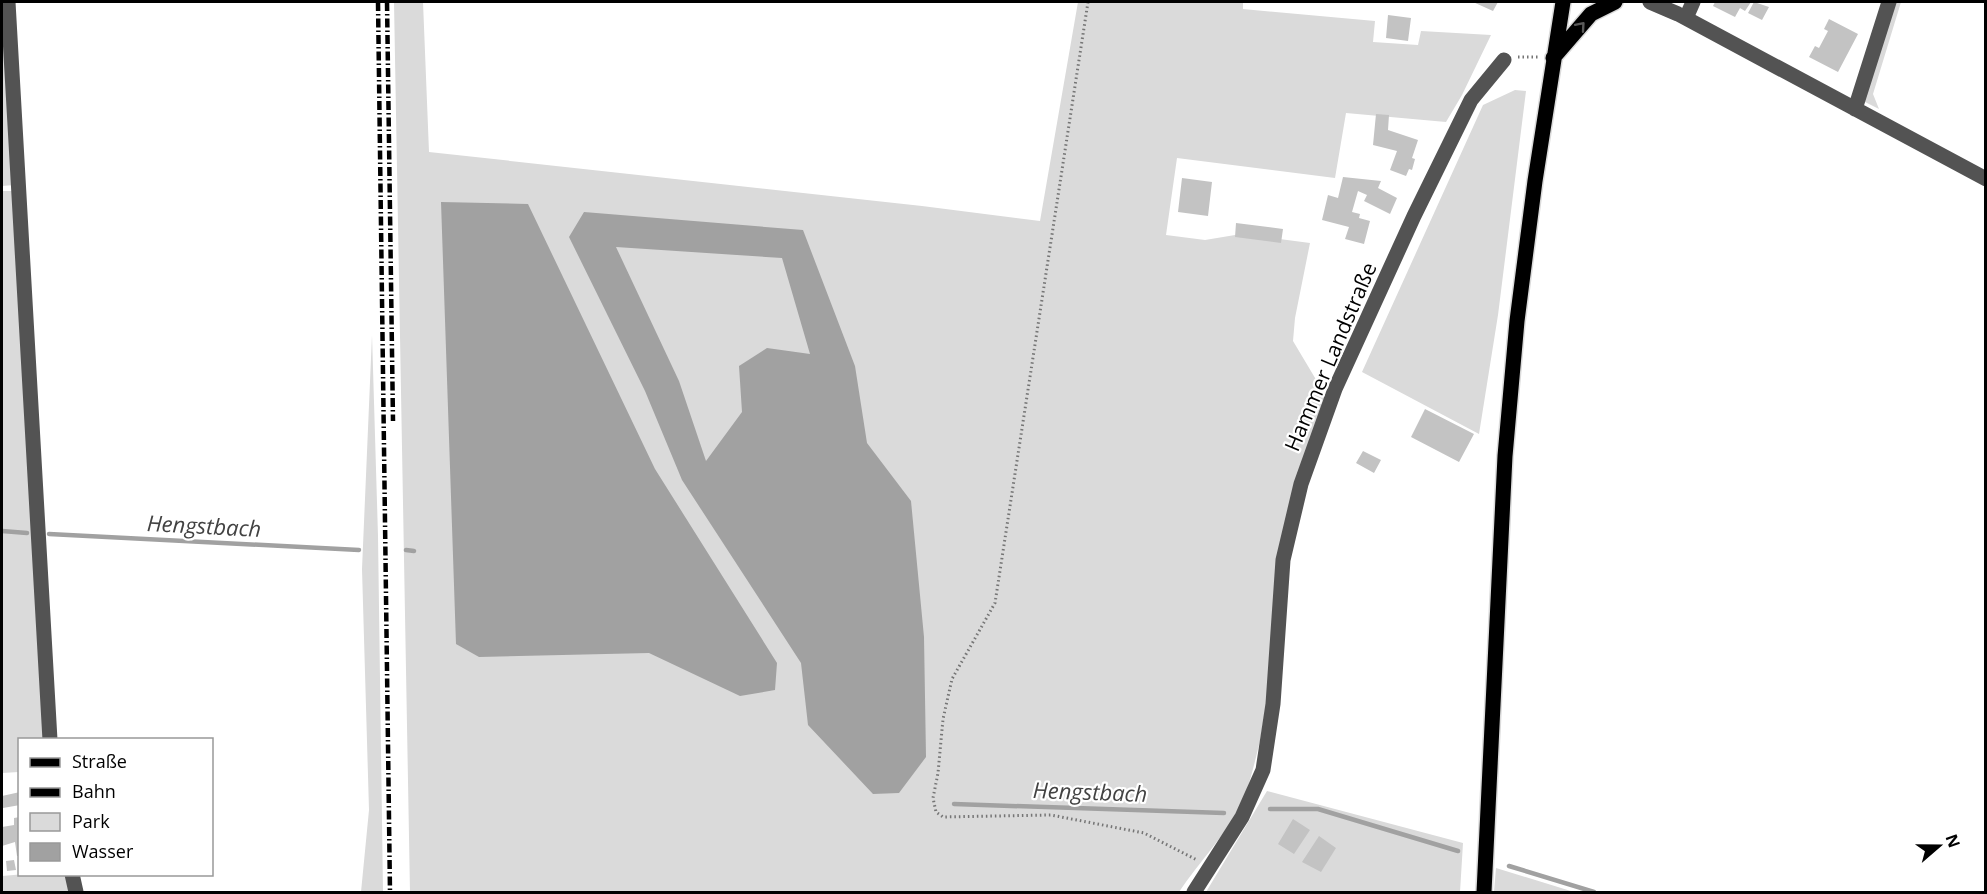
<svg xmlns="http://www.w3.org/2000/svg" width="1987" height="894" font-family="'Open Sans',sans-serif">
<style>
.green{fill:#dadada}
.water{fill:#a1a1a1;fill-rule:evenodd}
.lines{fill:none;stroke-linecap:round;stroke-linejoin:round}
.stream{stroke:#a1a1a1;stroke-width:4.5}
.building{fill:#c3c3c3}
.major-casing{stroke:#dbdbdb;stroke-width:18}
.path{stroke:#757575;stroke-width:3;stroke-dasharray:1.5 3;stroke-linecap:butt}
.minor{stroke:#535353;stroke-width:15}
.major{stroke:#000;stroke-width:15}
.rail{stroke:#000;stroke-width:4.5;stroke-dasharray:9 3 1.5 3;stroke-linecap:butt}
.oneway{stroke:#595959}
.labels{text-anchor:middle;stroke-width:4.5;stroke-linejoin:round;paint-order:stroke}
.street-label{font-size:21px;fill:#000;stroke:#fff}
.water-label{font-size:22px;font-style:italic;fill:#424242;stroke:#fff}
</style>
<rect width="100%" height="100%" fill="#fff"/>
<path class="green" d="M2,2l12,183 -12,1z
M394,2h29l6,150 493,54 118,15 38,-219h165v7l132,12 -2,21 45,3 3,-14 70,4 -29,60 -16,27 -100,-9 -11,65 -158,-20 -11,77 39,5 36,-6 69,9 -15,75 -2,23 34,57 -17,41 -50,302c-5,19 -9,40 -17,58 -15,34 -44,63 -64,93h-769z
M1891,2h10l-28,92 6,15 -16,-8z
M1515,90l11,1 -28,224 -19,119 -117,-62 121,-267z
M2,191h12l33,548 -27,1 -1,32 -17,1z
M372,335l6,201 5,356h-22l8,-82 -7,-241z
M1267,791l196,52 -3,49h-254z
M1496,868l78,24h-80z
M25,874l42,1 5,17h-70v-16z"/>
<path class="water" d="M441,202l87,2 127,265 122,194 -2,27 -35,6 -91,-43 -170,4 -23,-13z
M584,212l219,18 52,136 12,77 44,58 13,136 2,120 -27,36 -26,1 -65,-69 -7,-62 -119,-183 -37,-89 -76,-154zM616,247l166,11 28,96 -43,-6 -28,18 3,46 -36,49 -27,-80z"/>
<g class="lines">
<path class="stream" d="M2,531l25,2
M49,534l310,16
M406,550l8,1
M954,804l270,9
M1270,809h48l140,42
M1509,866l85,26"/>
</g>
<path class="building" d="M1473,2h25l-5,9z
M1715,2h36l-6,9 -5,-3 -5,9 -22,-11z
M1754,2l15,5 -7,13 -14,-7z
M1388,15l23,3 -3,23 -22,-3z
M1829,19l29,15 -20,38 -29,-15 6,-11 4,2 9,-17 -4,-2z
M1376,114l13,1 -1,15 30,10 -6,18 3,1 -3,11 -3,-1 -3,7 -16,-6 7,-19 -24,-6z
M1343,177l38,4 -3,7 19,10 -7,16 -26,-13 3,-6 -9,-4 -6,21 8,2 -1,4 11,3 -6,23 -19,-5 4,-12 -27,-7 6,-25 10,3z
M1182,178l30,4 -4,34 -30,-4z
M1236,223l47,6 -2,14 -46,-6z
M1425,409l49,25 -15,28 -48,-25z
M1363,451l18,9 -7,13 -18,-10z
M20,792v13l-17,3 -1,-12z
M20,817v39h-3l-2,-14 -13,4v-19l12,-2v-7z
M1293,819l17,11 -16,24 -16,-10z
M1319,836l17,12 -15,24 -19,-10z
M14,860l2,10 -9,1 -1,-10z"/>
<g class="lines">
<defs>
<path id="major" d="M1553,58l38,-44 24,-12
M1484,892l21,-436 12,-135 18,-140 28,-179"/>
</defs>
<use href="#major" class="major-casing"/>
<path class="path" d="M1088,2l-93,601 -43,76 -9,40 -5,54 -5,25 3,14 7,5 108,-2 93,18 53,27
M1518,57h21"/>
<path class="minor" d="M8,2l42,738
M1650,2l28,12 308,165
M1686,18l7,-16
M1855,109l34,-107
M72,874l4,18
M1194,892l48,-75 21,-47 10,-66 10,-144 18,-76 34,-95 79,-173 57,-116 33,-40"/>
<use href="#major" class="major"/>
<path class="rail" d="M378,2l12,890
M387,2l6,419"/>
</g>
<defs><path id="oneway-chevron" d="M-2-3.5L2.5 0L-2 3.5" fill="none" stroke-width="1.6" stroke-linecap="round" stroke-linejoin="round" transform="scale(1.5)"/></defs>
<use class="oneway" href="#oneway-chevron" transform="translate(1581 26) rotate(-49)"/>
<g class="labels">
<g class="street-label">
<text transform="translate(1331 357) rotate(-67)" y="7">Hammer Landstraße</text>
</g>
<g class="water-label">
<text transform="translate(204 526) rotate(3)" y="8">Hengstbach</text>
<text transform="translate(1090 792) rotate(2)" y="8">Hengstbach</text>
</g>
</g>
<rect width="1987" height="894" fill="none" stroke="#000000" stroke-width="6"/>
<rect x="18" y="738" width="195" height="138" fill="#ffffff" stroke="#999999" stroke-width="1.5"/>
<rect x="30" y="758" width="30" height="9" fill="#000000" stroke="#999999" stroke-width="1.5"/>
<text x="72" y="768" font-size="18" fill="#000000">Straße</text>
<rect x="30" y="788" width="30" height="9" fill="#000000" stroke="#999999" stroke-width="1.5"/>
<text x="72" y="798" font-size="18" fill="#000000">Bahn</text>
<rect x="30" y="813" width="30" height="18" fill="#dadada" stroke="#999999" stroke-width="1.5"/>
<text x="72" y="828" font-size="18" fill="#000000">Park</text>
<rect x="30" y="843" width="30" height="18" fill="#a1a1a1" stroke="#999999" stroke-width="1.5"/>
<text x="72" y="858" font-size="18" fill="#000000">Wasser</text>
<g transform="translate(1939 846) rotate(70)" stroke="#ffffff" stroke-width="4.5" paint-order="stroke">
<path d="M0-4.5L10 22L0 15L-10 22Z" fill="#000000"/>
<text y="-9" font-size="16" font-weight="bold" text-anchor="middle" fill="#000000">N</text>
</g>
</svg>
